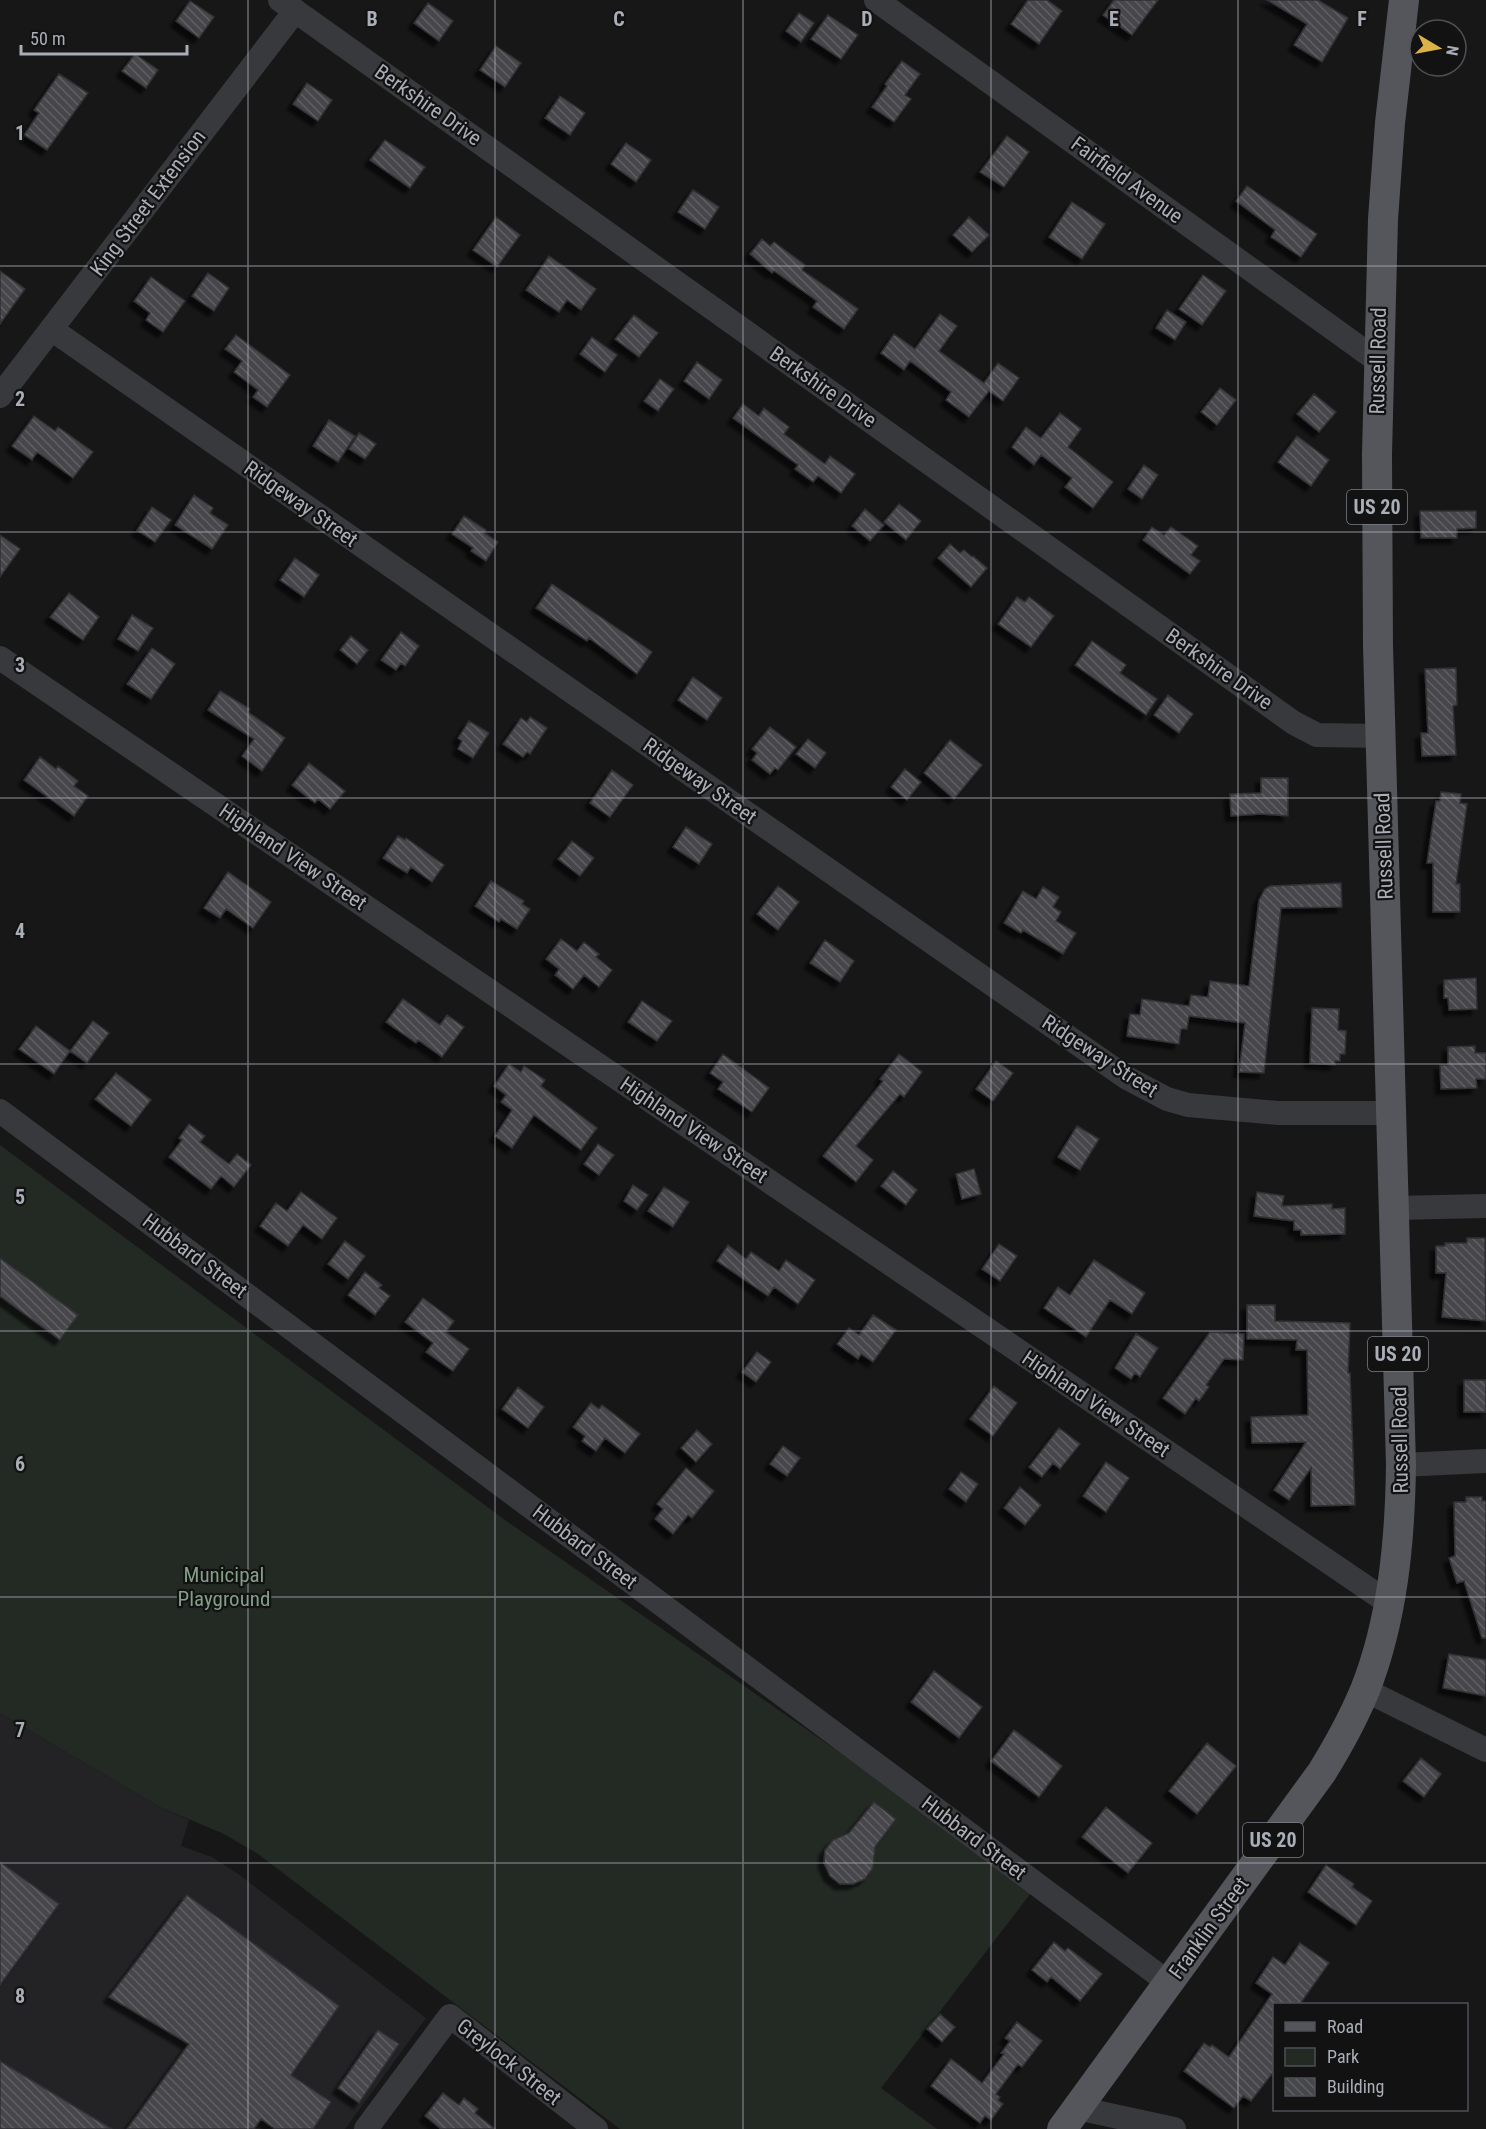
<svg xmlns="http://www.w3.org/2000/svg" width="1486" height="2129" font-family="'Roboto Condensed',sans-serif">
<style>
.built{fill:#232325}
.green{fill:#232a24}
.building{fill:url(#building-back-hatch);stroke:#313134;stroke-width:1.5;filter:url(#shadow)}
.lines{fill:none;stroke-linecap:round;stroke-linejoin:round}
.minor{stroke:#38393d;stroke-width:24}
.major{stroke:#54565b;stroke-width:30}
.grid{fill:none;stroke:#aaaeb7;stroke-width:1.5;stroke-opacity:0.55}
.labels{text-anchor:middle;stroke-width:4.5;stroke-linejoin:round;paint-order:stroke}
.shield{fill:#121213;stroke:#7c7f86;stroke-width:1.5}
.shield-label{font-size:20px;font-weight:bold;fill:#aaaeb7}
.street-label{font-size:21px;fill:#aaaeb7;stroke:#121213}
.park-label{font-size:21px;fill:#839f86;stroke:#121213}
.grid-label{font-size:20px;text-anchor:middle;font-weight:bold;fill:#aaaeb7;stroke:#121213;stroke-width:4.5;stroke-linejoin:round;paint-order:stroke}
</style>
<defs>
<pattern id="building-back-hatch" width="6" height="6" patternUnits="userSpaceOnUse" patternTransform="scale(1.5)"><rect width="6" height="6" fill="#46474b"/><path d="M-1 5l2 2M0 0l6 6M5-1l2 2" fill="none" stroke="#5e5f63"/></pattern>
<filter id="shadow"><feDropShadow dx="-5.5" dy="5.5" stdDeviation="1.5" flood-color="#0009"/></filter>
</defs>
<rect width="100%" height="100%" fill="#171718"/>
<path class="built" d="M0,1713l160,94 29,13 -8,26 31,11 29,19 185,142 -81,111h-345z"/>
<path class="green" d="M0,1145l505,375 422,293 104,80 -150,195 56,41h-317l-362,-275 -34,-20 -64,-27 -160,-94z"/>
<path class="building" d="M1028,0h19l15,11 -23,33 -28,-20z
M1114,0h44l-26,35 -29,-20z
M1267,0h51l30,18 -26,44 -28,-17 13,-21z
M190,1l24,16 -15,21 -23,-17z
M428,3l25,18 -14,20 -25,-18z
M799,13l15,10 -13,19 -15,-11z
M828,15l30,20 -17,24 -30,-20z
M496,46l25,17 -16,24 -25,-17z
M135,54l23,16 -12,18 -24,-17z
M902,61l18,13 -15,21 6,4 -17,23 -22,-15 15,-21 -2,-2z
M59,74l29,19 -41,57 -23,-15 15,-22 -5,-3z
M307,83l25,17 -14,21 -25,-17z
M560,96l25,17 -15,22 -25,-17z
M1007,136l22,16 -25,35 -24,-15z
M385,140l40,27 -15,21 -40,-28z
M626,143l25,17 -15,22 -25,-18z
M1247,186l70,48 -16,23 -30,-20 4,-7 -39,-29z
M693,190l26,17 -14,22 -27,-17z
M1072,202l33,22 -23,35 -33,-22z
M496,217l24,18 -23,32 -24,-17z
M969,217l20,18 -17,17 -19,-17z
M762,239l8,7 4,-4 31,23 -3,5 56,39 -14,20 -31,-22 4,-6 -43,-30 -2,2 -22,-19z
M549,256l47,33 -15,21 -14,-10 -8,12 -33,-22z
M0,271l25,18 -25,35z
M208,273l21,15 -15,23 -22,-15z
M1203,275l23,16 -24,34 -23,-16z
M151,277l34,24 -22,31 -17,-12 4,-7 -16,-12z
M1167,310l19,12 -11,18 -19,-12z
M940,314l17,12 -18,25 45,32 14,-20 21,15 -16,23 -14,-10 -20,26 -23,-17 5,-8 -41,-31 -6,9 -23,-17 13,-19 21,15z
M634,315l24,18 -19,24 -24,-18z
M236,335l54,40 -23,32 -14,-10 5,-7 -24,-18 8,-11 -17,-12z
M592,337l25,18 -12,17 -25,-18z
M697,362l25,18 -13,19 -25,-18z
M660,379l14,10 -16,22 -14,-10z
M1220,388l16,12 -19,25 -16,-13z
M1314,394l22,18 -17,20 -22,-18z
M743,404l16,12 5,-8 25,19 -5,7 41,30 5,-8 25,18 -14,19 -23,-17 -5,6 -18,-13 3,-4 -65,-47z
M1060,413l21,16 -13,18 45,35 -20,26 -28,-21 7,-9 -31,-23 -7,10 -22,-18 14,-20 15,11z
M34,416l21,15 3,-4 35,25 -20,26 -36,-26 -5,8 -20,-14z
M329,420l26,16 -17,26 -25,-16z
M359,433l17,11 -11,15 -16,-10z
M1297,436l32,24 -18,26 -33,-24z
M1144,465l14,10 -16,24 -14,-10z
M194,495l19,13 -3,5 18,12 -16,24 -37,-24z
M899,504l22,17 -15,19 -22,-18z
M152,507l19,13 -16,22 -18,-12z
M865,509l19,16 -14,16 -18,-15z
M1420,511h56v17l-19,1v9h-36z
M464,516l22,14 -2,3 14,9 -12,19 -15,-10 2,-3 -21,-14z
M1152,527l12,8 7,-8 27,19 -7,9 9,6 -10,13 -47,-34z
M0,535l20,14 -20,28z
M950,544l10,9 4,-3 8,7 1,-1 14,12 -16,19 -33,-29z
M295,558l24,17 -15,22 -24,-17z
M552,584l100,68 -15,22 -48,-36 -2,3 -51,-33z
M69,593l30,24 -16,23 -33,-23z
M1017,597l8,5 4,-5 25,19 -23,31 -33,-23z
M132,615l21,13 -15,23 -20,-12z
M401,632l18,14 -14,20 -4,-3 -5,7 -15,-10z
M351,636l17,14 -11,14 -17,-14z
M1092,641l34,24 -6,8 37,26 -11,16 -71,-50z
M152,648l23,16 -24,35 -24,-15z
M1456,668l1,37 -4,1 3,49 -34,1 -1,-23h7l-3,-64z
M693,677l29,21 -15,22 -29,-20z
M220,691l30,18 -2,3 37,26 -23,33 -20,-15 12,-17 -46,-29z
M1168,695l25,19 -14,19 -25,-18z
M530,717l17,11 -17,26 -3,-2 -4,5 -20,-13 18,-26 6,4z
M469,721l20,12 -16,25 -15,-9 4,-8 -4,-3z
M770,727l26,20 -18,23 -3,-2 -5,6 -18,-14 5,-7 -5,-4z
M808,739l18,14 -11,15 -19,-14z
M950,740l32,25 -28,34 -30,-26z
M40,757l16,12 2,-3 20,15 -4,5 14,10 -14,20 -50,-36z
M309,763l36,28 -15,18 -12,-10 -3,4 -23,-18z
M905,769l16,13 -14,18 -16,-13z
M612,770l21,15 -23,32 -20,-14z
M1261,778h27v38l-27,-2 -30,2 -1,-22 31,-1z
M1441,792l20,2 -1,9 7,1 -11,80h4v28h-27v-49h-6l9,-62h4z
M686,827l26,17 -13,20 -26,-17z
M398,836l7,4 1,-2 38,27 -12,17 -21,-15 -4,6 -24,-15z
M572,841l22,17 -14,18 -22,-17z
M228,872l43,30 -18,26 -27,-19 -6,9 -16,-10z
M491,881l33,20 -2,3 8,5 -13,20 -16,-10 -2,3 -24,-16z
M1341,883l1,24 -61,1 -17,165 -25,-1 6,-49 -56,-7 -2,13h-6l-2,15 -52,-8 3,-22 10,1 2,-16 47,7 2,-11 17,2 2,-16 39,5 10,-86 6,-11 5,-3z
M778,886l21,16 -21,28 -21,-16z
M1043,887l16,10 -6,10 8,5 -5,9 20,12 -13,21 -40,-24 -2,3 -17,-10 19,-32 13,8z
M561,939l16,12 7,-9 15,12 -3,3 16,13 -13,17 -15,-12 -11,14 -18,-14 4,-6 -13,-10z
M825,940l29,21 -14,21 -30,-19z
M1476,978l1,31 -28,1 -1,-12h-4v-18z
M403,999l37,26 7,-10 17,12 -22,30 -24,-17 -2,3 -30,-21z
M642,1001l30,20 -15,20 -29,-19z
M1312,1008l27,1 -1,21 8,1 -1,23h-5v7h-5v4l-25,-2z
M93,1021l16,12 -22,30 -17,-12z
M36,1026l34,25 -16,23 -35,-25z
M1475,1046v7h11v26h-10l1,9 -36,1 -1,-24h8v-18z
M723,1054l46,34 -17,24 -34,-23 5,-7 -13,-9z
M899,1054l23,18 -18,25 -4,-3 -44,52 17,14 -17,22 -33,-26 60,-75 -3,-2z
M996,1061l17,12 -20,28 -17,-12z
M509,1064l12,8 3,-6 21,14 -4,6 56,42 -16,22 -47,-35 -22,33 -17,-12 17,-26 -11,-8 5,-7 -12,-9z
M116,1073l35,27 -20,26 -36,-27z
M189,1124l16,12 -5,6 29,22 8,-10 14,11 -17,22 -13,-11 -10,13 -42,-32 13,-17 -3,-2z
M1077,1126l22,13 -19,31 -22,-13z
M598,1144l16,11 -15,20 -15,-11z
M974,1169l7,25 -19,5 -6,-25z
M893,1171l24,19 -11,15 -25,-19z
M633,1185l15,10 -11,15 -13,-9z
M664,1187l25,15 -16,25 -25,-16z
M301,1192l36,26 -15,21 -19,-14 -15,21 -28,-20 16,-23 11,8z
M1257,1192l27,4 -2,10 50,-2v5l13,-1v26l-44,1v-5h-7v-9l-40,-5z
M1467,1238h18l1,83 -44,-4 4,-44h-10v-27h9v-3h22z
M345,1241l20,15 -17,23 -20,-15z
M999,1244l18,12 -17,25 -18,-12z
M728,1245l18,14 5,-7 28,19 7,-11 29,20 -17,24 -24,-17 -6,9 -51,-35z
M0,1258l78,57 -18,25 -60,-44z
M1094,1260l51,33 -13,21 -22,-14 -24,37 -42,-29 14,-21 12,8z
M365,1272l17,13 -3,3 11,8 -15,19 -27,-20z
M423,1298l31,23 -8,11 23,17 -16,22 -27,-19 7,-9 -28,-21z
M1247,1305h28v16l75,2 -2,50h2l5,132 -44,1v-38l-22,32 -15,-10 32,-48 -54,1 -1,-26 57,-2 -1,-65h-11l1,-10 -50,-1z
M873,1315l23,15 -23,32 -12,-8 -3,5 -21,-15 12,-16 10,7z
M1210,1332l34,2 -1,26 -19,-1 -18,26 3,2 -10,14 -3,-3 -11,16 -22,-16z
M1136,1334l22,14 -18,29 -5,-4 -4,6 -16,-11z
M757,1352l14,10 -15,20 -14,-10z
M1464,1380h22v32h-22z
M994,1386l23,17 -24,33 -23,-17z
M518,1387l26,20 -16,21 -26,-19z
M591,1403l8,6 3,-4 38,29 -15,19 -20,-15 -9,13 -14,-10 3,-5 -12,-9z
M1059,1428l21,16 -20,25 -7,-6 -11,14 -13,-10z
M697,1430l15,14 -16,18 -15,-14z
M783,1446l17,12 -13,18 -17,-12z
M1106,1462l23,16 -23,34 -23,-16z
M686,1468l28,23 -22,27 -4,-3 -15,19 -18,-15 8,-10 -6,-5z
M961,1472l17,12 -12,18 -17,-13z
M1020,1487l21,18 -16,20 -21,-17z
M1466,1497h16v4h4v137h-4l-18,-57 -7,2 -8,-25 6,-2 -1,-54h12z
M1449,1654l37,6v36l-43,-8z
M934,1671l48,36 -23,31 -48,-36z
M1014,1730l48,36 -23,31 -48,-36z
M1207,1743l29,23 -39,48 -28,-23z
M1421,1758l20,16 -17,23 -21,-16z
M874,1802l22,17 -21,28 -2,21 -8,11 -12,5h-13l-10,-8 -6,-13 1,-13 8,-10 16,-7z
M1106,1807l46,36 -24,30 -46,-36z
M0,1862l59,42 -59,81z
M1326,1865l28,19 -2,3 20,14 -16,24 -48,-33z
M187,1895l152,111 -48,69 40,27 -18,27h-38l-14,-10 -7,10h-127l62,-85 -80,-47z
M1054,1942l11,9 3,-3 34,26 -22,27 -29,-24 -4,5 -15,-12z
M1300,1943l29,20 -29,41h-25v66l-24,31 -8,-5 -9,12 -50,-37 20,-28 6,4 2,-2 17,12 43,-63 -16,-11 17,-26 12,8z
M940,2014l15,13 -13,15 -15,-13z
M1017,2022l25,19 -20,26 -4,-3 -22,30 4,3 -2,3 5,4 -12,16 -6,-4 -5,7 -49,-37 20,-27 31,24 22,-29 -3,-1 9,-12 -5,-3z
M378,2030l21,14 -40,59 -21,-15z
M0,2061l112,68h-112z
M443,2093l16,12 5,-7 14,11 -3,4 20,16h-54l-16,-13z"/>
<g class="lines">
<path class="minor" d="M280,0l1014,723 23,12 63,1
M876,0l502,361
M51,329l1076,749 40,21 21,6 90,8h114
M0,396l295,-385
M0,658l1389,945
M0,1111l1169,872
M1394,1208l92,-2
M1401,1465l85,-4
M1365,1690l121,60
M1077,2108l97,21
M366,2129l84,-113 146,113"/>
<path class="major" d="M1062,2129l260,-357c16,-26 31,-53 43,-82 28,-71 35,-150 36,-225l-23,-819 -1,-192 6,-235 7,-96 14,-123"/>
</g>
<path class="grid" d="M248,0v2129M495,0v2129M743,0v2129M991,0v2129M1238,0v2129M0,266h1486M0,532h1486M0,798h1486M0,1064h1486M0,1331h1486M0,1597h1486M0,1863h1486"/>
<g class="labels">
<g class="shield">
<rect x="1347" y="490" width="60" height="34" rx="4.5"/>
<rect x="1368" y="1337" width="60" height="34" rx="4.5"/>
<rect x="1243" y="1823" width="60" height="34" rx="4.5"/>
</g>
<g class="shield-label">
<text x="1377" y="514">US 20</text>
<text x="1398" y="1361">US 20</text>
<text x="1273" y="1847">US 20</text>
</g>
<g class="street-label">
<text transform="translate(428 105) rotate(35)" y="7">Berkshire Drive</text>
<text transform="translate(1127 180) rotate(36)" y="7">Fairfield Avenue</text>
<text transform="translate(148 203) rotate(-53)" y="7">King Street Extension</text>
<text transform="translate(1378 361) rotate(-89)" y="7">Russell Road</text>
<text transform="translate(823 387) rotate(35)" y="7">Berkshire Drive</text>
<text transform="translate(301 504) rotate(35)" y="7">Ridgeway Street</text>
<text transform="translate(1219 669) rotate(35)" y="7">Berkshire Drive</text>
<text transform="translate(700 781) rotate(35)" y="7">Ridgeway Street</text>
<text transform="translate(1384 846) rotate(-92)" y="7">Russell Road</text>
<text transform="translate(293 857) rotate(34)" y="7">Highland View Street</text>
<text transform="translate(1100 1056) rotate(33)" y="7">Ridgeway Street</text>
<text transform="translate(694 1130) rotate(34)" y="7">Highland View Street</text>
<text transform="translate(195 1256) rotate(37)" y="7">Hubbard Street</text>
<text transform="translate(1096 1404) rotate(34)" y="7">Highland View Street</text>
<text transform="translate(1400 1440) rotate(-91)" y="7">Russell Road</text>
<text transform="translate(585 1547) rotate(37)" y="7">Hubbard Street</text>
<text transform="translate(974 1838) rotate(37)" y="7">Hubbard Street</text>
<text transform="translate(1209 1928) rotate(-54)" y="7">Franklin Street</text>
<text transform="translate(509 2062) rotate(38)" y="7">Greylock Street</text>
</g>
<g class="park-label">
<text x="224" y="1582">Municipal<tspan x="224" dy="24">Playground</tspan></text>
</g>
</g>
<g class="grid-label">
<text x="372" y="26">B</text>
<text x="619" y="26">C</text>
<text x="867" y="26">D</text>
<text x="1114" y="26">E</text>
<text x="1362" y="26">F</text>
<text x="20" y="140">1</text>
<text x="20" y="406">2</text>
<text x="20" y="672">3</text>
<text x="20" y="938">4</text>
<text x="20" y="1204">5</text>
<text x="20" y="1471">6</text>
<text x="20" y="1737">7</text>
<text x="20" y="2003">8</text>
</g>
<rect x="1273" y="2003" width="195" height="108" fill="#121213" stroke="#4f5055" stroke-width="1.5"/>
<rect x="1285" y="2022" width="30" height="9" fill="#54565b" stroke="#4f5055" stroke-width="1.5"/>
<text x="1327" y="2033" font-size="18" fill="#aaaeb7">Road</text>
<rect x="1285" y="2048" width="30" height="18" fill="#232a24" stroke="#4f5055" stroke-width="1.5"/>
<text x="1327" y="2063" font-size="18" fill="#aaaeb7">Park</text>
<rect x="1285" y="2078" width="30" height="18" fill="url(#building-back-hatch)" stroke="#4f5055" stroke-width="1.5"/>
<text x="1327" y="2093" font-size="18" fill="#aaaeb7">Building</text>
<g transform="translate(1438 48) rotate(100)"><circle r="28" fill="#121213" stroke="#4f5055" stroke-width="1.5"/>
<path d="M0-4.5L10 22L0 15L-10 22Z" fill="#ddb14a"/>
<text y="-9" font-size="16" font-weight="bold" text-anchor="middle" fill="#aaaeb7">N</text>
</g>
<path d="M21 45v9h166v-9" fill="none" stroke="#aaaeb7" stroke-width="3"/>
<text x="30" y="45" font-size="18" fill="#aaaeb7" stroke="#121213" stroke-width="4.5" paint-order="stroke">50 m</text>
</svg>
